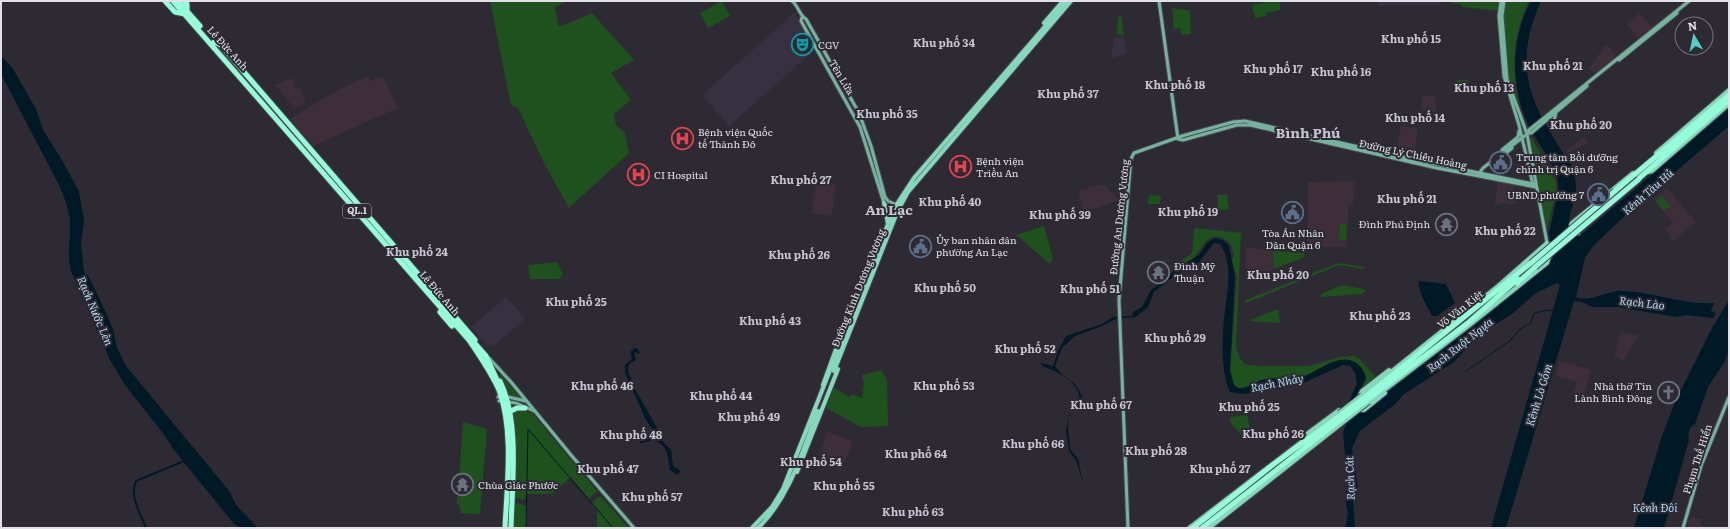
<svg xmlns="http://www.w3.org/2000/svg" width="1730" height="529" font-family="Literata,serif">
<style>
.commercial{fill:#363041}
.education{fill:#3d2e3a}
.green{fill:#1e511d}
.water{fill:#001927}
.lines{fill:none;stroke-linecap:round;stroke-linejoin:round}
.stream{stroke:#001927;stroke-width:1}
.canal{stroke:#001927;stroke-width:2}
.secondary-tunnel{stroke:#48454f;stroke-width:3;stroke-dasharray:3 1.5;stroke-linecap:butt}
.secondary-casing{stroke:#4a4751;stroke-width:5}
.primary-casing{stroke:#4a4751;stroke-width:6}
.highway-casing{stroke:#4a4751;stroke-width:7}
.secondary{stroke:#74b39d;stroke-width:3}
.primary{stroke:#86d8bc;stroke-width:4}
.highway{stroke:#96fbd9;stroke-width:5}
.primary-bridge-casing{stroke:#4a4751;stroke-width:6;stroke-linecap:butt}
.highway-bridge-casing{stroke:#4a4751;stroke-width:7;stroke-linecap:butt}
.primary-bridge{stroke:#86d8bc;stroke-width:4}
.highway-bridge{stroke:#96fbd9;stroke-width:5}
.labels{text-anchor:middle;stroke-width:4;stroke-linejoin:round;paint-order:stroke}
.shield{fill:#2d2a34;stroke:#acaab1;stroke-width:1}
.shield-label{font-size:9px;font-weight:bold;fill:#e2e1e7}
.poi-label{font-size:10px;fill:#e2e1e7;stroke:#2d2a34;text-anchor:start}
.street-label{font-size:10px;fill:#e2e1e7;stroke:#2d2a34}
.neighbourhood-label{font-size:11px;font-weight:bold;fill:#c7c4d0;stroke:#2d2a34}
.water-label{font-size:11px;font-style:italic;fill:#b1daf2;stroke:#2d2a34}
.district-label{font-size:14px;font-weight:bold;fill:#c7c4d0;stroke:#2d2a34}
</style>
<rect width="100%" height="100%" fill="#2d2a34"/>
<path class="commercial" d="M1378,1h62v4l-62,1z
M795,12l20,38 -86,76 -27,-31z
M1115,37l9,1 2,16 -16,5z
M506,297l19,22 -33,28 -2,-2 -2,2 -17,-20z"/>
<path class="education" d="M1640,13l13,15 -14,12 -13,-16z
M1608,45l9,12 -23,17 -5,-6 15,-21z
M368,76l3,5 12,-5 15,32 -85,38 -25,-26 52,-31z
M293,78l3,11 3,-1 7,15 -12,5 -19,-23z
M1422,96h13l1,17 -14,-3z
M1401,125l17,4 -4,29 -18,-4z
M1584,138l4,5 -20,10 -1,-3z
M1355,181l-2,23h-4l-3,43h-38v-65z
M816,182l20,2 -4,32 -21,-3z
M1498,182l16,3 -2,9 5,1 -2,9 -14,-1 -7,3z
M1103,184l16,16 -35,12 -6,-21z
M1667,188l29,34 -24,20 -6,-13 7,-6 -20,-24z
M1246,247l27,4 1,18 -28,10z
M1623,332l16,4 -16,24 -9,-4 7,-23z
M1560,361l31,9 -9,29 -9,-3 4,-14 -21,-6z
M827,432l26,9 -11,29 -25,-8z
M1690,517l12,2 -2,6 7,3h-20z"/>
<path class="green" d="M490,1h77l-12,6 3,18 4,1 30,-13 42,47 -23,13 20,27 -17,14 2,11 9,8 4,20 -60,55 -25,-45 -26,-55 -7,-3z
M722,1l8,15 -22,12 -8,-15z
M1275,1h4l2,9 -15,3v3l-11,2 -3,-13z
M1452,1h46v10l-35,-4 -3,-3 -9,-1z
M1506,1h23c-16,33 -18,66 -10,102 -15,-15 -18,-81 -13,-102z
M1172,8l18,2 1,24 -10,1 -1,-7 -6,1z
M1119,15h2l3,20 -8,-1z
M1457,80h11l1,10h-12z
M1531,136l25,46v10l-9,38 -17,-88z
M1227,194l2,16h-10l-2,-15z
M1149,195l12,1 -1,8h-12z
M1662,196l8,10 -6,5 -8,-10z
M1340,224h7l-1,16h-7v-4h6h-5z
M1044,226l9,33 -3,5 -34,-29z
M1194,229l2,-1 45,5 -5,115 3,9 6,7 13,2h50l32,-9 14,-1 6,3 16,19 -15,10c4,-7 6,-12 0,-19 -17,-21 -40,2 -59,8 -12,4 -27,-1 -40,3 -9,2 -16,10 -26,7l-4,-6 -2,-11 7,-93 -5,-16c2,-6 2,-9 -1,-15 -1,-4 -4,-6 -9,-8 -15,-7 -21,14 -30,21 -6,5 -12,8 -19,11l-2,-2 21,-15z
M1273,251l31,2 1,4 -31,12z
M557,262l6,12 -4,5h-29l-2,-14z
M1339,263l26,4 -1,2 -25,-4 -27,11v-3z
M1303,277v3l-57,23v-3z
M1342,285l22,4 1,2 -3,3 -41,3v-3z
M1278,309l2,14 -30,-2v-1z
M881,370l6,10 1,46 -27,1 -35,-19 8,-20 16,9 2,-3 10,4 2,-15 -2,-8z
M499,372l21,25 -13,-2z
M520,410l12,3 65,78 -8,8 -18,-22 -19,17h-26l-2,6 -9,-2 -2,-7 2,-60 -2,-19z
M1247,415l4,18 -4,4h-4l-14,-16 2,-4z
M463,422l24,7 -7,85 -19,-1 -2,-9h-2l1,-16h3v6h5l1,-14 -8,-1z
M598,497h3l28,31h-32v-18l-6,-6z
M518,503l8,3v22h-13l2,-24z"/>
<path class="water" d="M1531,1h10c-31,70 -8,106 30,164 3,8 6,16 5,25 -1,16 -13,30 -3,46h7l149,-127v17l-98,84 -38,36 -8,12 -9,39c16,6 30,-7 47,-6 31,1 60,14 91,12l-3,8 5,2 -3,5 -28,-3 -8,2 -60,-10h-24l-11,-5 -8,-1 -68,227h-15l69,-243 -3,-2 -21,10 -24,21 -32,20 -26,28 -50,32 -10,11 -34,26 -8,17 6,40 -5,13 2,27h-10l3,-13 -3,-18 3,-14 -5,-50 5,-14 -1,-13 10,-23 -2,-10 -5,-7 -7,-1 -42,19 -58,10 -13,-2c-9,-19 -8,-52 -6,-73 2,-24 11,-53 -4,-75l-6,-1 -15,19 -25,14 -20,16 -6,15 -12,10 -20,2 -14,7 -27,10 -13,12 -7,18c9,14 21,13 27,31l-6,12 -7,7 -1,11 2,22 8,10 5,24 -7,-23 -7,-9 -3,-20 3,-16c4,-2 6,-5 8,-9 11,-19 -19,-35 -35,-40l-1,-3 12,3 6,-17 7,-13 36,-12 11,-7 19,-1 1,-4 9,-5 9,-17 11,-8 11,-11 26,-16 8,-12 7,-5 9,2 6,6 6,31 -5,93 4,15c8,9 20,-3 28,-5 12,-4 27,1 40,-3 16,-5 40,-28 57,-12 4,4 6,8 7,14l-14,26v10l4,1 128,-98 62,-52 7,-8 -4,-25 9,-41v-10c-4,-19 -19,-37 -28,-54 -20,-39 -20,-89 1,-127z
M1,56l11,11 24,42 7,21 19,30 17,32 5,29 -3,23 3,28 5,5 12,25 12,27 4,19 9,18 104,126 6,13 22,23h-16l-8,-4 -60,-74 -9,-14 -40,-51 -15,-25 -39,-89c-4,-16 -1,-30 -1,-46 0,-14 -6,-29 -12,-42l-57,-109z
M1420,281l26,3 9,19 -18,13h-5l-10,-19 -4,-14z
M1729,300v50l-4,11 -17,26 -13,37c-7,4 -7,8 -6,16l-25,88h-30l27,-89 14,-37 37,-74z
M635,348l3,1 2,5 -6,-2 2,8 -7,4 -1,7 7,18 21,37 3,11 12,13 2,16 8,5 -4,4 -7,-5c-2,-13 -2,-26 -17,-30l-14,4 2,-3 12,-4 1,-5 -8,-12 -21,-47v-8l7,-6 -2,-7z"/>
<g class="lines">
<path class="stream" d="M1465,372l46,-32 9,-11 11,-6 3,-10 13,-3 6,1
M528,429l85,99
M526,528l2,-98"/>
<path class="canal" d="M146,528c-5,-15 -17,-30 -10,-47l48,-20"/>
<path class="secondary-tunnel" d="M1522,130l3,11"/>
<defs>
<path id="secondary" d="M792,1c6,4 7,14 14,18l53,94 12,33 14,51 3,4 9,4
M1159,1l19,138
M1501,1l-2,15 5,60 15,49 14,60
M1504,1l-2,15 5,63 20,55 20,109
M802,17l-1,4 59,106 24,76 3,3 7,4
M1619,60l58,-47
M1553,126l3,-14
M1528,133h3l56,-47
M1178,139l5,1 54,-15h13l187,43 99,19
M1502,150l16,-13 1,-6
M1502,153h4l6,-5
M1478,175l5,-7 44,-34 2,-4 15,-12 145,-117
M489,358l22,24 60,73 63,73
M498,397h10l18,4
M499,401l17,2 18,8
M1128,528l-9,-228 10,-119 2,-22 3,-6 48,-17 51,-14 12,-1 171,39 117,24h3
M1683,528l18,-62 28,-69"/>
<path id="primary" d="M1044,23l19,-22
M1656,153l73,-63
M1648,172l4,-1 77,-67
M884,203l4,21
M1578,233l-4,-2 -3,-6 1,-2 61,-50
M834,371l64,-161 10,-18 163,-191
M823,385l16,-44
M1360,395l2,-4 27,-21
M1362,395l136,-109 49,-43
M1369,402l102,-78 76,-61 2,-6 -2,-14
M1361,406l1,4h2l21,-17
M1308,433l31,-23 6,2
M797,472l41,-103
M752,528l20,-21 11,-18 105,-265 9,-20 17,-26 153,-177
M758,528c32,-31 44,-76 60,-117
M1189,528l150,-115
M1209,528l137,-108"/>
<path id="highway" d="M165,1l10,11 10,2
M173,1l296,339c11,16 22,32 30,50 15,41 8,95 6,138
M178,1l22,25
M185,1l2,3v7
M214,42l7,3 11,13 243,282
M1637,180l92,-80
M1615,191l114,-96
M1517,283l18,-16
M440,312l12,14
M471,339l15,17 13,28
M500,381c20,41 12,102 11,147
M1364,398l167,-135
M1367,400l102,-78 49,-43
M509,412l8,-4h8
M1193,528l81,-64 67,-49
M1202,528l141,-110"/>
</defs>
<use href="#secondary" class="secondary-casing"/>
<use href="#primary" class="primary-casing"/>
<use href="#highway" class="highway-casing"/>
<use href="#secondary" class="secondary"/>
<use href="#primary" class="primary"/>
<use href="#highway" class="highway"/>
<defs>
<path id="primary-bridge" d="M1339,413l23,-18
M1346,420l23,-18"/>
<path id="highway-bridge" d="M1531,263l84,-72
M1535,267l104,-88
M1341,415l23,-17
M1343,418l24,-18"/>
</defs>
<use href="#primary-bridge" class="primary-bridge-casing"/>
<use href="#highway-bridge" class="highway-bridge-casing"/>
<use href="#primary-bridge" class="primary-bridge"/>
<use href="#highway-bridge" class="highway-bridge"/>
</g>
<defs>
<symbol id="theatre-ring" viewBox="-11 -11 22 22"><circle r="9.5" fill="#2d2a34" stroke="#0f9aa8" stroke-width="1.5"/><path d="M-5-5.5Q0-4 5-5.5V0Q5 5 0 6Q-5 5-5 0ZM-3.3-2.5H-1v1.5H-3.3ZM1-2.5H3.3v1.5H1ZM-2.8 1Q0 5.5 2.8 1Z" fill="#0f9aa8"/></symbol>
<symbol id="hospital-ring" viewBox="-11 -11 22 22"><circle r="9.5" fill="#2d2a34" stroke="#e0444e" stroke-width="1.5"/><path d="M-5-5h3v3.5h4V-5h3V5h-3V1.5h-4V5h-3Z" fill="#e0444e"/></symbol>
<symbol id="civic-ring" viewBox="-11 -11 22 22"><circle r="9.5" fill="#2d2a34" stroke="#5c6f8a" stroke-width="1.5"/><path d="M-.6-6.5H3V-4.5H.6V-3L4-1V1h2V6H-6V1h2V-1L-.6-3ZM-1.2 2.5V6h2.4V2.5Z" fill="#5c6f8a"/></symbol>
<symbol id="temple-ring" viewBox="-11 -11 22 22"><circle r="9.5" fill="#2d2a34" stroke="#6b7280" stroke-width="1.5"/><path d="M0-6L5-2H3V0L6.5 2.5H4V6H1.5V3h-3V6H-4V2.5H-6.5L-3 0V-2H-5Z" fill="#6b7280"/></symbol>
<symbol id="church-ring" viewBox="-11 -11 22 22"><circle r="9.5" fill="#2d2a34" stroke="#6b7280" stroke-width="1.5"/><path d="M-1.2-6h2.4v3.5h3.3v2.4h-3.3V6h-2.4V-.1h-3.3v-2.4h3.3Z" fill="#6b7280"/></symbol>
</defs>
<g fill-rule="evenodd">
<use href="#theatre-ring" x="790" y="32" width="25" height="25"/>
<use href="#hospital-ring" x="670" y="126" width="25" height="25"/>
<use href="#civic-ring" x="1488" y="150" width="25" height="25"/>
<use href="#hospital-ring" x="948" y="154" width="25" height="25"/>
<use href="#hospital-ring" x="626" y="162" width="25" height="25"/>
<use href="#civic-ring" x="1586" y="182" width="25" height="25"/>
<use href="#civic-ring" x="1280" y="200" width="25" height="25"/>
<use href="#temple-ring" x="1434" y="212" width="25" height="25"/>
<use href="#civic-ring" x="908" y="234" width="25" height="25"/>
<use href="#temple-ring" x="1146" y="260" width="25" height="25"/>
<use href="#church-ring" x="1656" y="380" width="25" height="25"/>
<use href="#temple-ring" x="450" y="472" width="25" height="25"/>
</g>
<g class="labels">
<rect class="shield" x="343" y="204" width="28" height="14" rx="3"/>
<g class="shield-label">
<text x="357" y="214">QL.1</text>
</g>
<g class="poi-label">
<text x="818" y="49">CGV</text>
<text x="698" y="136">Bệnh viện Quốc<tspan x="698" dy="12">tế Thành Đô</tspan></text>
<text x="1516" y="161">Trung tâm Bồi dưỡng<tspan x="1516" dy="12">chính trị Quận 6</tspan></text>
<text x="976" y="165">Bệnh viện<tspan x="976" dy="12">Triều An</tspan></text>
<text x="654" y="179">CI Hospital</text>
<text x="1584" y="199" text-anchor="end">UBND phường 7</text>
<text x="1430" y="228" text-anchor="end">Đình Phú Định</text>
<text x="1293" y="237" text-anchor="middle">Tòa Án Nhân<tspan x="1293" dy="12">Dân Quận 6</tspan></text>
<text x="936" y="244">Ủy ban nhân dân<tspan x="936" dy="12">phường An Lạc</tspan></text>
<text x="1174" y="270">Đình Mỹ<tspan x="1174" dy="12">Thuận</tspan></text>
<text x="1652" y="390" text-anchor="end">Nhà thờ Tin<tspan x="1652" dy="12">Lành Bình Đông</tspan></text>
<text x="478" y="489">Chùa Giác Phước</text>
</g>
<g class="street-label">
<text transform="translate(228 48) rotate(48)" y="4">Lê Đức Anh</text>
<text transform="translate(842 77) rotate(59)" y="4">Tên Lửa</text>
<text transform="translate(1413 154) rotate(12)" y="4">Đường Lý Chiêu Hoàng</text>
<text transform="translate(1119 217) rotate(-84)" y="4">Đường An Dương Vương</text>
<text transform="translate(858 288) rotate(-68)" y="4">Đường Kinh Dương Vương</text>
<text transform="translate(440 293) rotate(49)" y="4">Lê Đức Anh</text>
<text transform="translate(1460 309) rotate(-38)" y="4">Võ Văn Kiệt</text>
<text transform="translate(1697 459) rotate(-72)" y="4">Phạm Thế Hiển</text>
</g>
<g class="neighbourhood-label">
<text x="1411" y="43">Khu phố 15</text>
<text x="944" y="47">Khu phố 34</text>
<text x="1553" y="70">Khu phố 21</text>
<text x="1273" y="73">Khu phố 17</text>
<text x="1341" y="76">Khu phố 16</text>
<text x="1175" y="89">Khu phố 18</text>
<text x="1484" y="92">Khu phố 13</text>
<text x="1068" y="98">Khu phố 37</text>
<text x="887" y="118">Khu phố 35</text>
<text x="1415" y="122">Khu phố 14</text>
<text x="1581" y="129">Khu phố 20</text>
<text x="801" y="184">Khu phố 27</text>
<text x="1407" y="203">Khu phố 21</text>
<text x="950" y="206">Khu phố 40</text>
<text x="1188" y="216">Khu phố 19</text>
<text x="1060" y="219">Khu phố 39</text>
<text x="1505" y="235">Khu phố 22</text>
<text x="417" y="256">Khu phố 24</text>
<text x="799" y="259">Khu phố 26</text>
<text x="1278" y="279">Khu phố 20</text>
<text x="945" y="292">Khu phố 50</text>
<text x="1090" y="293">Khu phố 51</text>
<text x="576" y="306">Khu phố 25</text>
<text x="1380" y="320">Khu phố 23</text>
<text x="770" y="325">Khu phố 43</text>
<text x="1175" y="342">Khu phố 29</text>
<text x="1025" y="353">Khu phố 52</text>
<text x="602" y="390">Khu phố 46</text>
<text x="944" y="390">Khu phố 53</text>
<text x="721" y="400">Khu phố 44</text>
<text x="1101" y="409">Khu phố 67</text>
<text x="1249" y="411">Khu phố 25</text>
<text x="749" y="421">Khu phố 49</text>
<text x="1273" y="438">Khu phố 26</text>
<text x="631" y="439">Khu phố 48</text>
<text x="1033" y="448">Khu phố 66</text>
<text x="1156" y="455">Khu phố 28</text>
<text x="916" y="458">Khu phố 64</text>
<text x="811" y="466">Khu phố 54</text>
<text x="608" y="473">Khu phố 47</text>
<text x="1220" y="473">Khu phố 27</text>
<text x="844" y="490">Khu phố 55</text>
<text x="652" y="501">Khu phố 57</text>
<text x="913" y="516">Khu phố 63</text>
</g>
<g class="water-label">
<text transform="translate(1648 192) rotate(-41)" y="4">Kênh Tàu Hủ</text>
<text transform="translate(1642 303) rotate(7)" y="4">Rạch Lào</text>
<text transform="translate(95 311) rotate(67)" y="4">Rạch Nước Lên</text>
<text transform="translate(1460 345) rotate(-38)" y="4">Rạch Ruột Ngựa</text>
<text transform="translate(1277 383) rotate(-11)" y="4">Rạch Nhảy</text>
<text transform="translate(1539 395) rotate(-73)" y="4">Kênh Lò Gốm</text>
<text transform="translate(1350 478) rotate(-92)" y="4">Rạch Cát</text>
<text x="1655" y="512">Kênh Đôi</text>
</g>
<g class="district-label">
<text x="1308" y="138">Bình Phú</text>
<text x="889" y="215">An Lạc</text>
</g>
</g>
<rect width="1730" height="529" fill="none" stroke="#e2e1e7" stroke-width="4"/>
<g transform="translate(1694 36) rotate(351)"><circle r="19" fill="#2d2a34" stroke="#75737c"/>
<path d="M0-3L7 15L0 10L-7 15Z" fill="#56cec3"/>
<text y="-6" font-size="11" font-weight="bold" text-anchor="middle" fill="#e2e1e7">N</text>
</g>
</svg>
